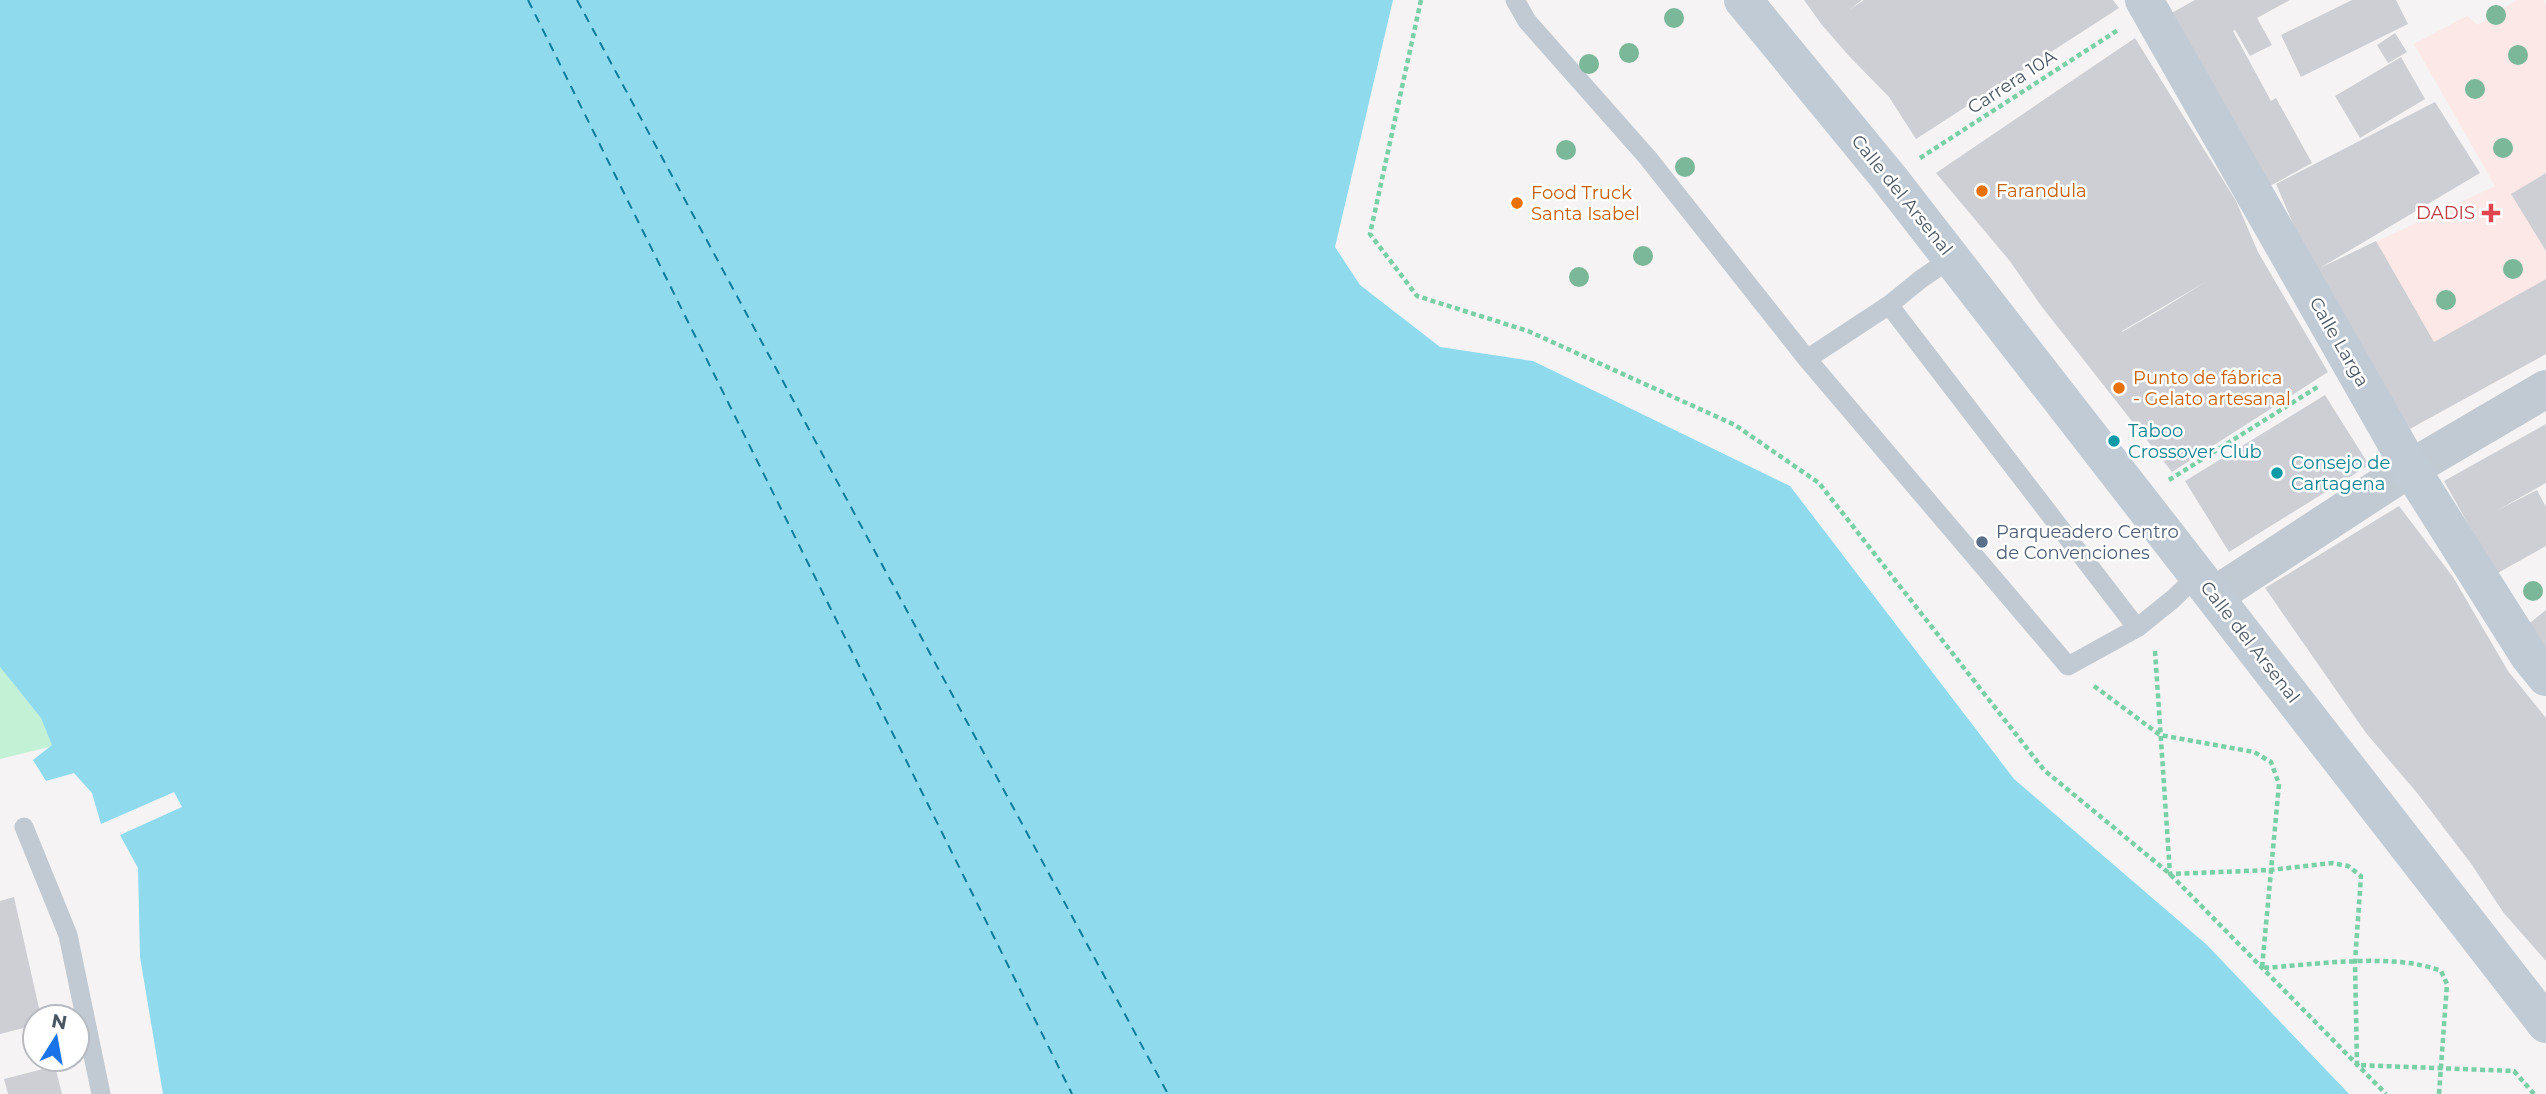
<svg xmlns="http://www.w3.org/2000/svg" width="2546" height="1094" font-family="Montserrat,sans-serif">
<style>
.medical{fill:#fce8e6}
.green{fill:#c3f1d5}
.water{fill:#90daee}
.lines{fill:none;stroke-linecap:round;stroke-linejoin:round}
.ferry{stroke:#0c7c9b;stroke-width:2;stroke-dasharray:9 7;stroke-linecap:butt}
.building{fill:#cdcfd5;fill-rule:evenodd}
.path{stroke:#7ad0a6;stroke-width:4.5;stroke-dasharray:5 3.5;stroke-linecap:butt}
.service{stroke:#c1cad2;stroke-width:19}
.minor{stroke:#c1cad2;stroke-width:38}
.secondary{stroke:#c1cbd6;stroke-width:38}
.tree{fill:#7bb799}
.food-dot{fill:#e8710a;stroke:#fff;stroke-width:2.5}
.health-dot{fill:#e0444e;stroke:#fff;stroke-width:2.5}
.culture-dot{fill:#0f9aa8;stroke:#fff;stroke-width:2.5}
.service-dot{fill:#5c6f8a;stroke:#fff;stroke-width:2.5}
.labels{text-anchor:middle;stroke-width:5;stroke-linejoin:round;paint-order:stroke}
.street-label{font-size:18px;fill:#4a5661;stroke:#fff}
.food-label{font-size:18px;fill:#c56008;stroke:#fff;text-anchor:start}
.health-label{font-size:18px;fill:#be3a42;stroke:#fff;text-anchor:end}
.culture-label{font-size:18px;fill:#0d838f;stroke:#fff;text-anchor:start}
.service-label{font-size:18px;fill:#4e5e75;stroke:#fff;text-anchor:start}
</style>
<rect width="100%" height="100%" fill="#f5f3f3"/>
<path class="medical" d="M2517,0h26l3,4v350l-138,76 -94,-159 181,-85 -81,-142 53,-28 11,9z"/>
<path class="green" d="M0,667l41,51 12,28 -53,13z"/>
<path class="water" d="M0,0h1393l-58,247 25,38 80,62 93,14 257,125 224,293 193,166 142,149h-2186l-23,-137 -2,-89 -18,-33 62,-28 -8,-15 -73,32 -9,-31 -18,-20 -28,8 -13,-21 19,-15 -11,-27 -41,-51z"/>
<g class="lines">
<path class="ferry" d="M528,0l544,1094
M577,0l591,1094"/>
</g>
<path class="building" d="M1804,0h58l-13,10 15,-10h249l6,8 -203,131 -27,-42 -40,-41 -27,-31z
M2195,0h95l-33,18 15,27 -22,11 -15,-26 -2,1 38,70 5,-3 36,65 -42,23 -104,-170z
M2352,0h44l12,24 -107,53 -20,-42z
M2395,33l12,19 -19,11 -11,-18z
M2135,38l101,163 22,51 70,120 -156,100 -130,-165 -33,-47 -73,-87zM2207,281l-45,28 -40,23v-1z
M2401,57l24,42 -65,39 -25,-42z
M2435,102l45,71 -160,95 56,-27 58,101 112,-63v75l-138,76 -94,-158 -38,-88z
M2546,173v78l-35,-57z
M2325,395l44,70 -140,87 -44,-71z
M2546,424v59l-50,28 41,-21 9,17v39l-50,28 -52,-93z
M2399,506l54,71 55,94 38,47v243l-43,-49 -31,-47 -54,-71 -52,-61 -101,-145z
M2546,610v51l-24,-32z
M14,897l27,120h-6v8l-35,9v-133z
M55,1066l7,28h-54l-4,-15z"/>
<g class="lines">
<path class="path" d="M1421,0l-51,234 47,62 111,35 207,94 84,58 225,287 126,104 216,220
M1920,158l198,-128
M2169,480l150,-94
M2155,651l15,223 100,-4 62,-7 16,3 13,10 -6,86 2,103 157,6 20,23
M2094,686l66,49 94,17 17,10 8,22 -17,184c51,-3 131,-16 179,3l6,13 -8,110"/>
<path class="service" d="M1515,0l12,21 121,137 159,201 261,307 69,-38 36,-29 25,-24
M1889,305l32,-26 31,-21
M1807,359l82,-54 248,323
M24,827l44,108 33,159"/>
<path class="minor" d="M2214,596l182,-119 150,-88"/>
<path class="secondary" d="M1743,0l146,178 657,846
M2144,0l267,469 118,187 17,21"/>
</g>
<g class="tree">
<circle cx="2496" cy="15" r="10"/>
<circle cx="1674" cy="18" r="10"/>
<circle cx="1629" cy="53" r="10"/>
<circle cx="2518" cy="55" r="10"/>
<circle cx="1589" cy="64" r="10"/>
<circle cx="2475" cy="89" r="10"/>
<circle cx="2503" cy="148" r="10"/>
<circle cx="1566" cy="150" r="10"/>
<circle cx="1685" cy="167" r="10"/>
<circle cx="1643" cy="256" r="10"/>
<circle cx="2513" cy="269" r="10"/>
<circle cx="1579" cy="277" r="10"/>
<circle cx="2446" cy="300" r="10"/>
<circle cx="2533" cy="591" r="10"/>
</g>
<g class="food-dot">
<circle cx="1982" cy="191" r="7"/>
<circle cx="1517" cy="203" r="7"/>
<circle cx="2119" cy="388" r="7"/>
</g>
<path class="health-dot" d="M2487.5 202.5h7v7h7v7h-7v7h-7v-7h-7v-7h7z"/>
<g class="culture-dot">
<circle cx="2114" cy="441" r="7"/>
<circle cx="2277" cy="473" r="7"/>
</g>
<circle class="service-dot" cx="1982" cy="542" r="7"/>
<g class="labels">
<g class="street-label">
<text transform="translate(2012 82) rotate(-33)" y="6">Carrera 10A</text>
<text transform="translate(1902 195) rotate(51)" y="6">Calle del Arsenal</text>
<text transform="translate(2339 342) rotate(60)" y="6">Calle Larga</text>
<text transform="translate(2250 642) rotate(52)" y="6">Calle del Arsenal</text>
</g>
<g class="food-label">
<text x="1996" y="197">Farandula</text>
<text x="1531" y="199">Food Truck<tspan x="1531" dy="21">Santa Isabel</tspan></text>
<text x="2133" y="384">Punto de fábrica<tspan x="2133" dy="21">- Gelato artesanal</tspan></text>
</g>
<g class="health-label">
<text x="2475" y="219">DADIS</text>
</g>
<g class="culture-label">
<text x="2128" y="437">Taboo<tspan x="2128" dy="21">Crossover Club</tspan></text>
<text x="2291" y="469">Consejo de<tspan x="2291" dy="21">Cartagena</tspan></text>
</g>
<g class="service-label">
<text x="1996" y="538">Parqueadero Centro<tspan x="1996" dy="21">de Convenciones</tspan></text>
</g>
</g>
<g transform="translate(56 1038) rotate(11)"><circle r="33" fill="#ffffff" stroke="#b7bbc0" stroke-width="2"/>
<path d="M0-5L12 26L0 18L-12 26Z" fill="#1a73e8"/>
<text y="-10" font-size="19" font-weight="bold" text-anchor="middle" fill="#4a5661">N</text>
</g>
</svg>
